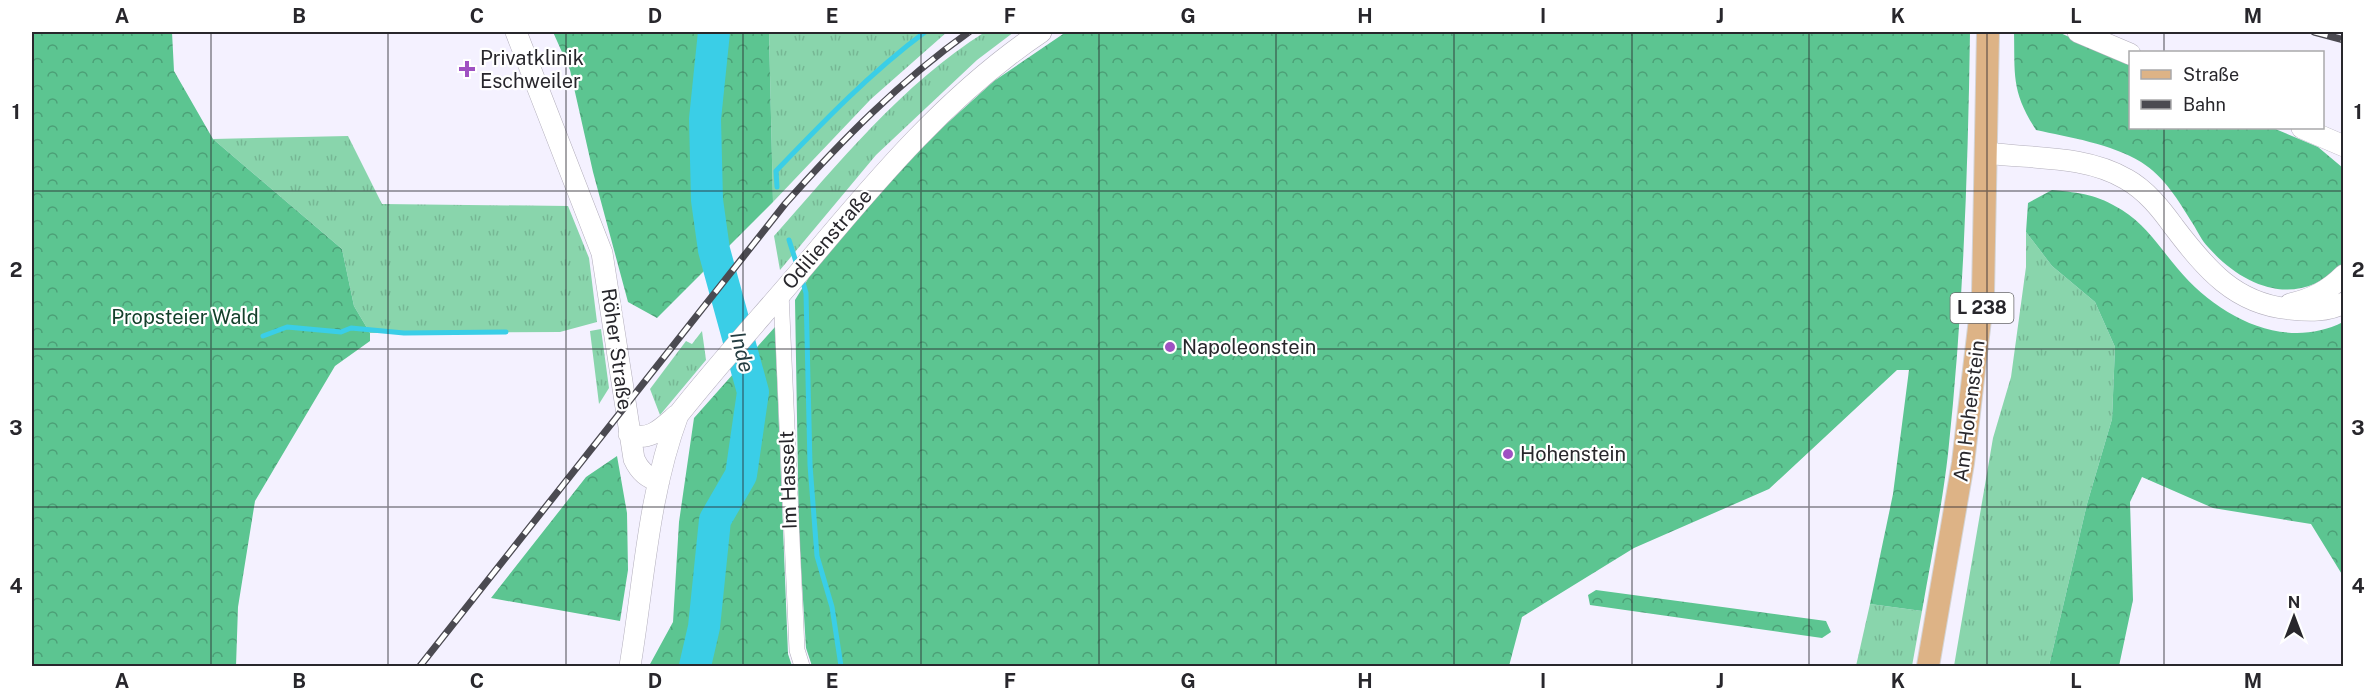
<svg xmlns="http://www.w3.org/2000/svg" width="2375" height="698" font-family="'Public Sans',sans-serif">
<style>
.grass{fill:url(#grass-tufts)}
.forest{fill:url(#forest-crowns)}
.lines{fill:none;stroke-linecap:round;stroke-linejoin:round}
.stream{stroke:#3acee7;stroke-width:5}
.river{stroke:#3acee7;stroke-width:32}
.minor-casing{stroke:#b2aebb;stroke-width:16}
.secondary-casing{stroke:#b2aebb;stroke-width:22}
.primary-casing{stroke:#d4d4d5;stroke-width:24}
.minor{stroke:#fff;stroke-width:15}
.secondary{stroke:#fff;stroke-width:21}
.primary{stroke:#ddb386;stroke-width:22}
.rail-casing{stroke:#4b4a51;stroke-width:7}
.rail{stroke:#fff;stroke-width:4.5;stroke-dasharray:14;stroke-linecap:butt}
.grid{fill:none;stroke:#28272c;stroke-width:1.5;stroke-opacity:0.55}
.poi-dot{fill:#9f51c2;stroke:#fff;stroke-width:2}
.labels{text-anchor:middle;stroke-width:4.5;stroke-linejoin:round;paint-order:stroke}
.shield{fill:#fff;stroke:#68686b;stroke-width:1.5}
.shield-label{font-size:18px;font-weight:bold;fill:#28272c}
.poi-label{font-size:20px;fill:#28272c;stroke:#fff;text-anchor:start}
.street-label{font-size:20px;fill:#28272c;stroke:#fff}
.park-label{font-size:20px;fill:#14402b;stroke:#fff}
.water-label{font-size:21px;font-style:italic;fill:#253d41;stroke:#fff}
.neatline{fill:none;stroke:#28272c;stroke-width:2}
.grid-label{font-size:20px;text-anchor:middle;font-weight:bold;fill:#28272c}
</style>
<defs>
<pattern id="grass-tufts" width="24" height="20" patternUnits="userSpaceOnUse" patternTransform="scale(1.5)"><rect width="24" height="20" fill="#89d5ac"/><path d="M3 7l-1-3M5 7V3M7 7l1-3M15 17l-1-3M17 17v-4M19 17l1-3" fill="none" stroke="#76b794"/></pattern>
<pattern id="forest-crowns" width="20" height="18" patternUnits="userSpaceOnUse" patternTransform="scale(1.5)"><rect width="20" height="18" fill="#5cc591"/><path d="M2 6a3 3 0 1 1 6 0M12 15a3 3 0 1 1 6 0" fill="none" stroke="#4ca077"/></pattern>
</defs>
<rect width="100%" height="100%" fill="#f4f1ff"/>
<path class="grass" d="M769,32h178l-76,67 -98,103z
M985,32h29l-37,28 -101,95 -96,115 -6,-34c64,-72 128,-152 211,-204z
M348,136l34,68 186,2 21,52 8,64 -37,10 -190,1 -16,-27 -12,-57 -129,-110z
M2026,232l26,34 43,36 20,45 -3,72 -25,85 -38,162h-95l39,-228 18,-61 15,-110z
M601,329l8,59 -10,16 -9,-73z
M702,331l4,29 -46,55 -10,-26 36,-48 6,3z
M1870,604l52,7 -10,55h-56z"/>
<path class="forest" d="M32,32h140l2,39 39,68 129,110 12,57 16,27v8l-35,25 -80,135 -17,106 -2,59h-204z
M553,32h216l4,170 -116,116 -29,-16 -35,-130 -23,-102z
M1066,32h904c-2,141 -7,282 -22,422 -6,53 -17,105 -26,157l-52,-7 23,-110 16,-124h-12l-128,119 -135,59 -112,69 -13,49h-697l-6,-18 -7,-113 -4,-235 16,-26 81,-101 102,-92z
M2014,32h44l72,32v64h143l45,19 25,21 -1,96c-43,45 -97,25 -134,-17 -6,-6 -10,-15 -15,-23 -15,-24 -28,-47 -52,-62 -29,-18 -73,-25 -105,-32 -25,-39 -21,-55 -22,-98z
M2052,190c30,3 44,4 70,20 24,15 38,38 56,59 39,47 106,83 165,53v254l-32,-52 -98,-16 -71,-31 -12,25 3,98 -14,66h-70l38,-162 25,-85 3,-72 -20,-45 -43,-36 -26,-34 2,-29z
M775,327l13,327 4,12h-143l24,-44 6,-100 15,-104z
M617,456l10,57 1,57 -8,51 -129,-23 95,-121z
M1596,590l230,31 5,11 -9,6 -232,-33 -2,-10z"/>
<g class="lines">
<path class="stream" d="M777,187l-1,-16c47,-49 94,-98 149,-139
M789,240l8,25
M802,279l4,14 4,172 7,91 15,51 9,59
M263,336l24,-9 54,5 10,-4 53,5 102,-1"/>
<path class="river" d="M695,666l9,-39 11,-107 26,-45 12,-83 -39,-142 -7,-50 -2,-81 9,-87"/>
<defs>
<path id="minor" d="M781,293l16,357 5,16"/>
<path id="secondary" d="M516,32l86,221 32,206c5,11 12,19 25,22
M2078,32l52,22
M2302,128l42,18
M1987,153c46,6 98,2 139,26 20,11 35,30 48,48 32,42 61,77 116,82 18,2 37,3 54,-6
M2290,304c22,-5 38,-13 54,-29
M629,434c21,8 33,-6 48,-19
M630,666c14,-84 18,-171 48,-251 42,-53 87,-102 130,-153 70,-84 142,-169 233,-230"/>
<path id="primary" d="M1928,666l35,-203 20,-169 5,-262"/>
</defs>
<use href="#minor" class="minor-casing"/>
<use href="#secondary" class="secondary-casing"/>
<use href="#primary" class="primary-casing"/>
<use href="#minor" class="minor"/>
<use href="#secondary" class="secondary"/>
<use href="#primary" class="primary"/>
<defs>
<path id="rail" d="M2314,32l30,8
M420,666l365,-462c56,-63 115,-123 184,-172"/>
</defs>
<use href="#rail" class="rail-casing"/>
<use href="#rail" class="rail"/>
</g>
<path class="grid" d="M211,32v634M388,32v634M566,32v634M743,32v634M921,32v634M1099,32v634M1276,32v634M1454,32v634M1632,32v634M1809,32v634M1987,32v634M2164,32v20M2164,128v538M32,191h2312M32,349h2312M32,507h2312"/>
<g class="poi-dot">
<path d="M464 60h6v6h6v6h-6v6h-6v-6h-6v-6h6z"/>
<circle cx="1170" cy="347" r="6"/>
<circle cx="1508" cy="454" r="6"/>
</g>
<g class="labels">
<rect class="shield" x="1950.5" y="293" width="63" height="30" rx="4.5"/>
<g class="shield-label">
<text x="1982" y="314">L 238</text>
</g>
<g class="poi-label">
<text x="480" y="65">Privatklinik<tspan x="480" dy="23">Eschweiler</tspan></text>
<text x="1182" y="354">Napoleonstein</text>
<text x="1520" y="461">Hohenstein</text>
</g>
<g class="street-label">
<text transform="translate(827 239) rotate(-49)" y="7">Odilienstraße</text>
<text transform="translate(617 349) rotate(82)" y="7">Röher Straße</text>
<text transform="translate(1969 411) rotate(-83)" y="7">Am Hohenstein</text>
<text transform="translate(788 480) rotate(-92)" y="7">Im Hasselt</text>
</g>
<g class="park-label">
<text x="185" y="324">Propsteier Wald</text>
</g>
<g class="water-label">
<text transform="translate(742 352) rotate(75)" y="7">Inde</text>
</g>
</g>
<rect width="2375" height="698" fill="none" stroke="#ffffff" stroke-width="66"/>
<rect x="2129" y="51" width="195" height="78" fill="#ffffff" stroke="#a9a9ab" stroke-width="1.5"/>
<rect x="2141" y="70" width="30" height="9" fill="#ddb386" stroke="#a9a9ab" stroke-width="1.5"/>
<text x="2183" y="81" font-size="18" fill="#28272c">Straße</text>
<rect x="2141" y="100" width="30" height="9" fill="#4b4a51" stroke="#a9a9ab" stroke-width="1.5"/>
<text x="2183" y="111" font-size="18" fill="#28272c">Bahn</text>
<g transform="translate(2294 617)" stroke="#ffffff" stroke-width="4.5" paint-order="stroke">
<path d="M0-4.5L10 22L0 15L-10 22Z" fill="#28272c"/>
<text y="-9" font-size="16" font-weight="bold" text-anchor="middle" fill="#28272c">N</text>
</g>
<rect x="33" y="33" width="2309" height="632" class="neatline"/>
<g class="grid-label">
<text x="122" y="23">A</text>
<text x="299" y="23">B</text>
<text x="477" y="23">C</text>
<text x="655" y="23">D</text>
<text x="832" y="23">E</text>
<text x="1010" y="23">F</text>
<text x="1188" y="23">G</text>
<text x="1365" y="23">H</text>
<text x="1543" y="23">I</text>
<text x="1720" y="23">J</text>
<text x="1898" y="23">K</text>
<text x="2076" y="23">L</text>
<text x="2253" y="23">M</text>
<text x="16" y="119">1</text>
<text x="2358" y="119">1</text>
<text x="16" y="277">2</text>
<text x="2358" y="277">2</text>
<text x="16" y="435">3</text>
<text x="2358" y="435">3</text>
<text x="16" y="593">4</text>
<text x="2358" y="593">4</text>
<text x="122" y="688">A</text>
<text x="299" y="688">B</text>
<text x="477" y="688">C</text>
<text x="655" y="688">D</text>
<text x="832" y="688">E</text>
<text x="1010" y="688">F</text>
<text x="1188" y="688">G</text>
<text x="1365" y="688">H</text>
<text x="1543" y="688">I</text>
<text x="1720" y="688">J</text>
<text x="1898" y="688">K</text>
<text x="2076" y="688">L</text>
<text x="2253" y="688">M</text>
</g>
</svg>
